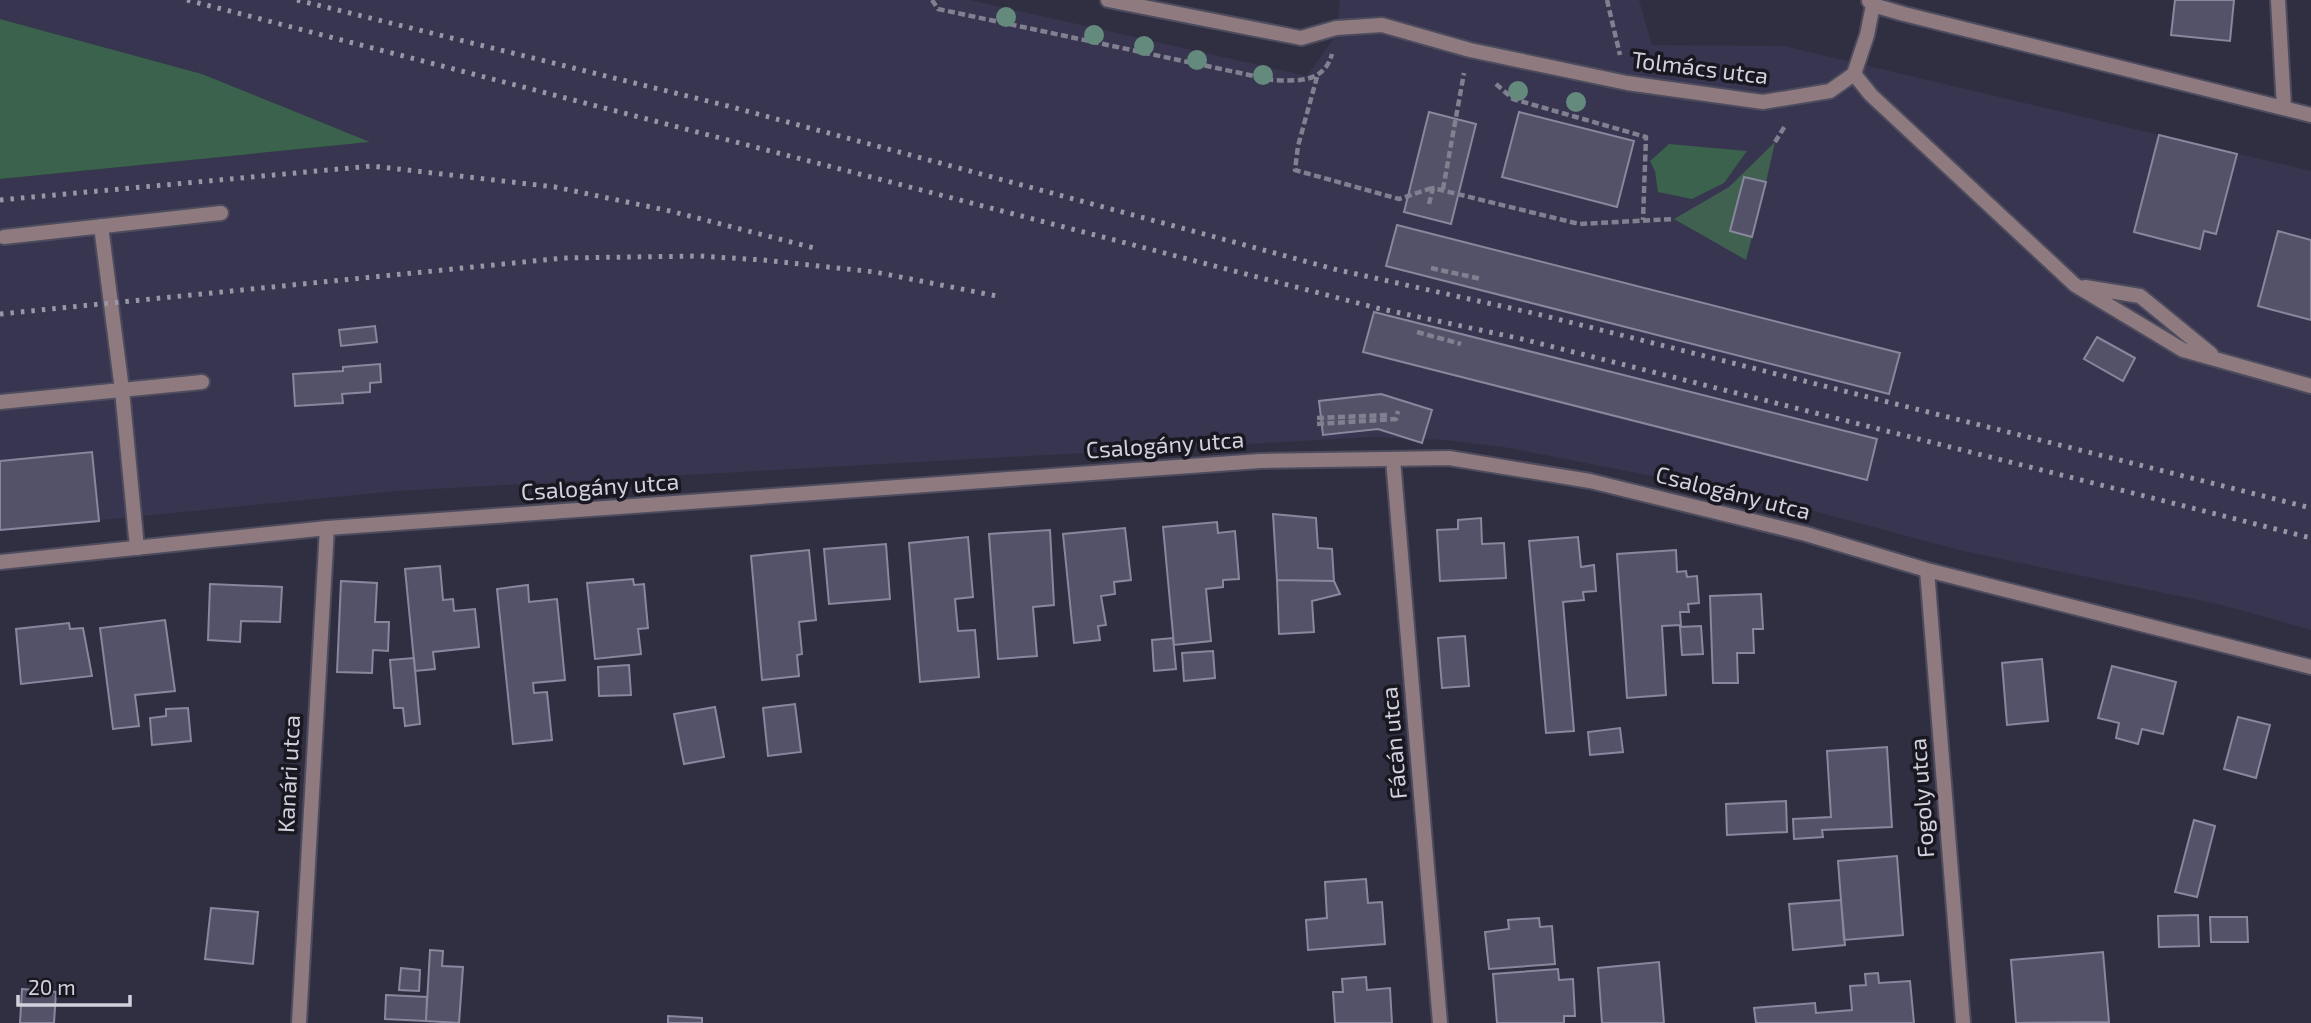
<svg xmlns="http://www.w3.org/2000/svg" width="2311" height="1023" font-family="'Exo 2',sans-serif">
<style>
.built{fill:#37354f}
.green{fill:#416150}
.forest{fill:#3a624c}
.building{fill:#535268;stroke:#88879e;stroke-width:2}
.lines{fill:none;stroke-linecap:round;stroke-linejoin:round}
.service-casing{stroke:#4d4c5e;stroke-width:18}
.minor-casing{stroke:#4d4c5e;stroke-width:18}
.path{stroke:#818090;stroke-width:4.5;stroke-dasharray:7 3.5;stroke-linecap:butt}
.service{stroke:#8f7a7f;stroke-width:14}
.minor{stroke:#8f7a7f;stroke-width:14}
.rail{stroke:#9897a6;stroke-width:5;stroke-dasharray:3.5 7;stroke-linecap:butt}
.tree{fill:#648a7d}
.labels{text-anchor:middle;stroke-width:7;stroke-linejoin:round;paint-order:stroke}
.street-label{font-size:23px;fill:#d2d2de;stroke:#191821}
</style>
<rect width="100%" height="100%" fill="#302f42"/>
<path class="built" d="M0,0h970l337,76 29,-41 4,-35h299l13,45 132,1 527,125v459l-89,-25 -259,-54 -198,-53 -262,-51 -58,-7 -73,-3 -975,54 -397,39v-351l369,-37 -167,-68 -202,-55z"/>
<path class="green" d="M1775,142l-9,40 -22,-5 -14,54 22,6 -6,23 -72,-41 55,-32z"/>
<path class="forest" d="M0,19l202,55 168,68 -370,37z
M1669,144l78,7 -23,32 -32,16 -34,-7 -3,-21 -5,-10z"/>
<path class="building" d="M2175,0h59l-4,41 -59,-6z
M1429,112l47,12 -25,100 -47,-12z
M1519,112l115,29 -17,66 -115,-30z
M2159,135l78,19 -21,80 -12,-3 -4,18 -66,-17z
M1744,177l22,5 -14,55 -22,-6z
M1397,225l503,128 -11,41 -503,-128z
M2278,231l33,9v80l-53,-14z
M1374,312l503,127 -10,41 -504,-128z
M375,326l2,16 -36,4 -2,-16z
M2097,337l38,21 -12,23 -39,-22z
M380,364l1,18 -11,1v9l-28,2 1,9 -48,3 -2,-32 50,-3v-4z
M1381,394l51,16 -10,33 -44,-14 -55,6 -4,-34z
M92,452l7,69 -99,9v-69z
M1273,514l43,4 2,30 14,1 2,32 -57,-1z
M1481,518l1,26 22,-1 2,35 -66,3 -3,-51 21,-1v-9z
M1217,522l1,11 17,-2 4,48 -16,1v7l-17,2 5,52 -37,4 -11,-118z
M1125,528l6,52 -17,2 1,12 -14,2 5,29 -8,1 2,14 -26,3 -11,-109z
M1050,530l4,75 -21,2 4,49 -39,3 -9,-125z
M968,537l5,60 -18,2 3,32 17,-1 4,47 -59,5 -11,-139z
M1578,537l3,30 13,-2 2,26 -13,1 1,8 -21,2 11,129 -28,2 -17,-192z
M886,544l4,55 -61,5 -5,-55z
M809,550l7,70 -17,2 3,32 -5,1 2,21 -37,4 -11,-124z
M1676,550l1,22 9,-1 1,6 10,-1 2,27 -11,1 1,8h-9l1,13 -19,1 4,69 -39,3 -10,-144z
M440,566l3,34 10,-1 1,12 21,-2 4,38 -46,5 2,17 -20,2 -10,-102z
M633,579l1,6 10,-1 4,44 -10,1 3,25 -46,5 -8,-76z
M1277,580l57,1 6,13 -28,7 2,31 -35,2z
M341,581l36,2 -2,39h14l-1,29 -15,-1 -1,23 -35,-1z
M210,584l72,3 -2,35 -39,-1 -1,21 -32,-2z
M528,585l1,17 28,-3 8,81 -32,3 1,10 13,-1 5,48 -39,4 -16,-155z
M1761,594l2,35h-10l1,24h-17l1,30h-25l-3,-87z
M165,620l10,71 -40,4 4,31 -26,3 -13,-101z
M69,623l1,6 13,-1 9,48 -71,8 -5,-55z
M1701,626l2,28 -21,1 -2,-28z
M1465,636l4,50 -27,2 -4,-50z
M1173,638l3,31 -22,2 -2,-31z
M1213,651l2,27 -31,3 -2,-28z
M414,658l6,66 -15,2 -2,-18h-9l-4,-48z
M2042,659l6,62 -41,4 -5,-62z
M629,665l2,30 -32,1 -1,-29z
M2112,666l64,16 -13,52 -21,-5 -4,15 -22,-6 3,-15 -21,-5z
M795,704l6,48 -33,4 -5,-48z
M715,707l9,50 -40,7 -10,-50z
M188,708l3,33 -39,4 -2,-27 16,-2v-7z
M2238,717l32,8 -14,53 -32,-9z
M1620,728l3,24 -33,3 -2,-23z
M1887,747l5,80 -70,3 1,7 -29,2 -1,-20 38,-2 -4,-66z
M1786,801l1,31 -60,3 -1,-31z
M2194,820l21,6 -18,71 -22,-5z
M1897,856l6,79 -59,5 -6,-79z
M1366,879l2,24 14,-1 3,42 -77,6 -2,-30 21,-2 -2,-36z
M1841,900l4,45 -52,5 -4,-46z
M211,908l47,4 -5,52 -48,-5z
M2198,915l1,31 -40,1 -1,-31z
M2210,917h37l1,25h-37z
M1539,918l1,9 12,-1 3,38 -66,5 -4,-37 24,-3 -1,-9z
M430,950l13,1 -1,15 21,1 -4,56 -33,-2z
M2103,952l6,70 -93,1 -5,-63z
M1659,962l5,61h-62l-4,-55z
M401,968l19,2 -1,21 -20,-1z
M1558,969l1,11 14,-1 2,37h-11v7h-67l-4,-49z
M1878,973l1,10 31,-2 4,42h-158l-2,-15 61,-5 1,10 36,-3 -2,-24 16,-1 -1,-11z
M1366,977l1,13 23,-2 2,35h-57l-2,-31h10l-1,-13z
M22,989l34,3 -2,31h-34z
M386,995l41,2 -1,24 -41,-2z
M668,1016l34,2v5h-34z"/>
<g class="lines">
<defs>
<path id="service" d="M1854,74l17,21 204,190 108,65 128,36
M101,226l21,164 15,158
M4,237l217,-24
M2085,287l55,9 71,58
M0,402l202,-20"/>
<path id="minor" d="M1108,0l193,38 35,-10 46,-3 88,25 157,33 136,19 67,-11 24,-17 13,-39 6,-30
M2278,0l6,108
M1869,1l4,4 31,9 407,101
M1393,459l47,564
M0,562l327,-34 933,-67 189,-3 141,23 216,53 121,36 384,97
M1927,570l36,453
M299,1023l28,-495"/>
</defs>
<use href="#service" class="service-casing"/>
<use href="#minor" class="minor-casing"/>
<path class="path" d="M932,0l6,9 335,71c25,1 51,3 59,-26
M1607,0l13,55
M1317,77l-19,69 -3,24 104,29 33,-11
M1496,84l17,15 133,38 -3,83
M1775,142l10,-16
M1443,189l21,-116
M1429,204l4,-16 146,36 95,-5
M1431,268l50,11
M1417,332l44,12
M1317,418l70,-3
M1317,424l79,-5 2,-8"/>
<use href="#service" class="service"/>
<use href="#minor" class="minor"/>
<path class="rail" d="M187,0l1190,308 145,31 789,199
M297,0l431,106 606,163 203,45 774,194
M0,200l372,-34 183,21 115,24 148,38
M0,314l564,-56 135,-2 64,4 112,12 127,25"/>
</g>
<g class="tree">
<circle cx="1006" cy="17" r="10"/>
<circle cx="1094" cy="35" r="10"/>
<circle cx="1144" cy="46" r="10"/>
<circle cx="1197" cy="60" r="10"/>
<circle cx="1263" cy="75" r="10"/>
<circle cx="1518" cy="91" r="10"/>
<circle cx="1576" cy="102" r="10"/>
</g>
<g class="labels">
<g class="street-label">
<text transform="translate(1700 68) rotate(7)" y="8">Tolmács utca</text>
<text transform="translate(1165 445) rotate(-4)" y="8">Csalogány utca</text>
<text transform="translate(600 487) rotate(-4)" y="8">Csalogány utca</text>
<text transform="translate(1733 493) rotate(14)" y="8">Csalogány utca</text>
<text transform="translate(1394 743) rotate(-95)" y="8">Fácán utca</text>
<text transform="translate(289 774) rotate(-87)" y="8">Kanári utca</text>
<text transform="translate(1922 798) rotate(-94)" y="8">Fogoly utca</text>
</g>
</g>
<path d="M18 995v10h112v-10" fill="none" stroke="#d2d2de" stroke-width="3.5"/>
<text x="28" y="995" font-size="21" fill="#d2d2de" stroke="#191821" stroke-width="5" paint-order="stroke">20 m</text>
</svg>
